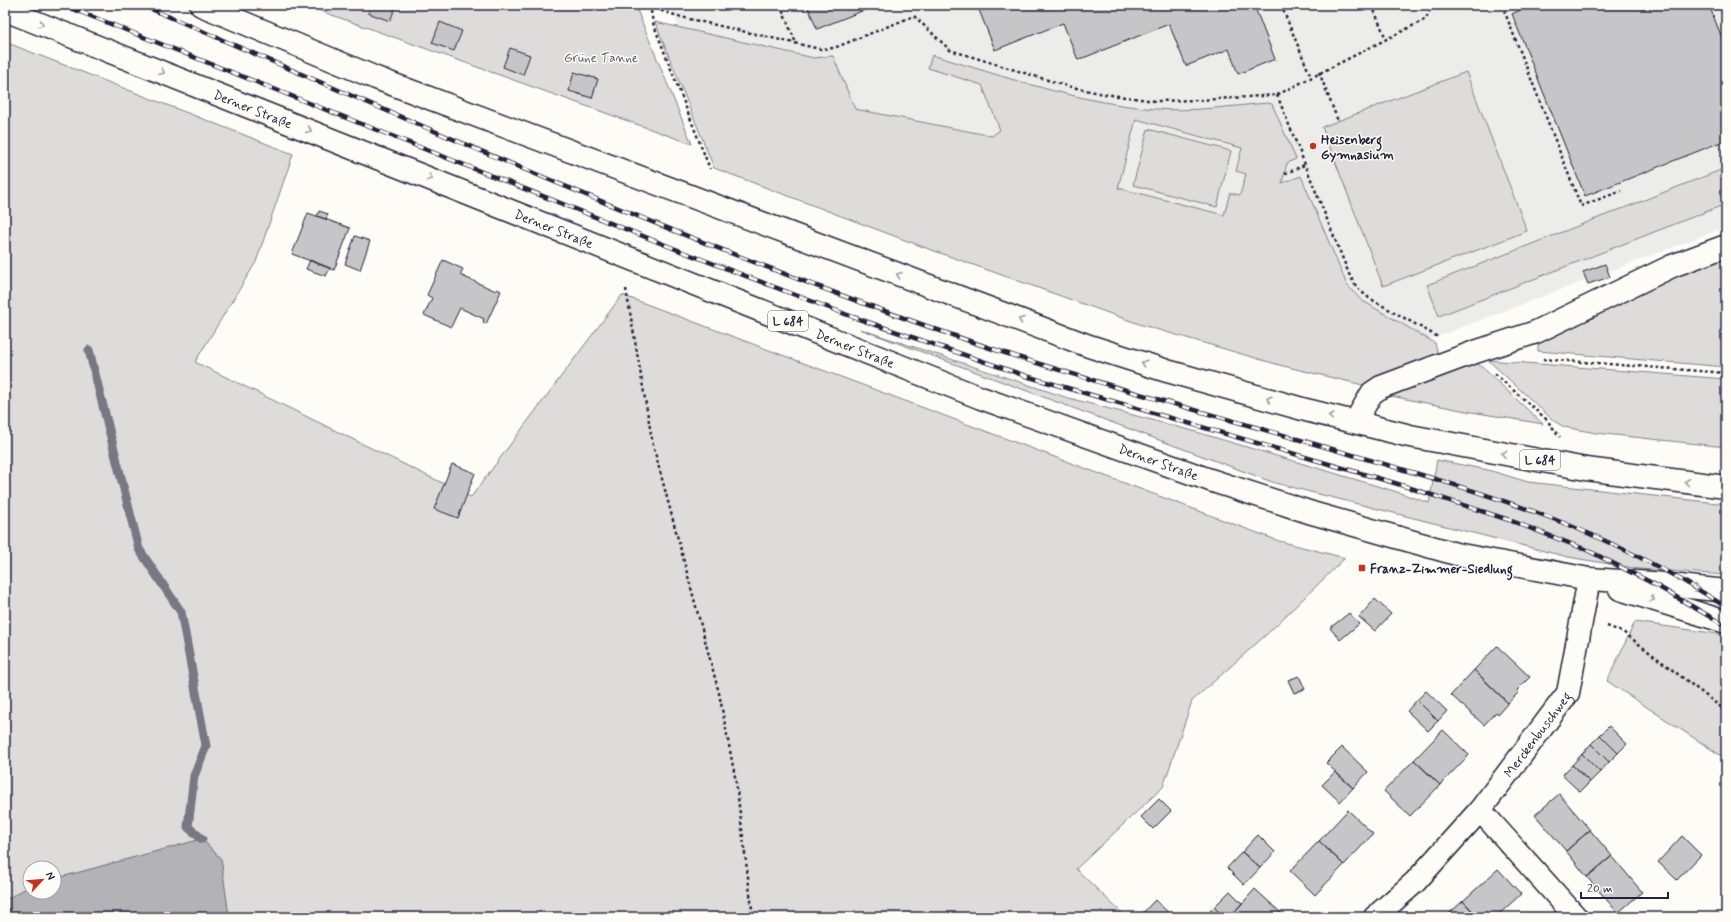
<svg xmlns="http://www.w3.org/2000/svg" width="1731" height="922" font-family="Mynerve,sans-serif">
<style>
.built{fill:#ecece9}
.green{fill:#dddcdb;stroke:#807f8b;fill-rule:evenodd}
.water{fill:#b2b2b7;stroke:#787885}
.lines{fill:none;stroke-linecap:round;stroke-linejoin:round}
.stream{stroke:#787885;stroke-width:9}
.building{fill:#c6c6c8;stroke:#22223b}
.minor-casing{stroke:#22223b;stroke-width:25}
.major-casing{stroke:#22223b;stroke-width:25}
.path{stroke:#22223b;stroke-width:2.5;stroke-dasharray:3 3;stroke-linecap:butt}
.minor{stroke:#fdfcf7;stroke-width:22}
.major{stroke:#fdfcf7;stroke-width:22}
.rail-casing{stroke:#22223b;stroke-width:4.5}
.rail{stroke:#fdfcf7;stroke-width:3;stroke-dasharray:9;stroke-linecap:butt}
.oneway{stroke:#9a9aa2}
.poi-dot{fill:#c8321e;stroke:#fdfcf7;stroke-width:1.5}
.labels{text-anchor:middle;stroke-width:3;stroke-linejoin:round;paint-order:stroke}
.shield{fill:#fdfcf7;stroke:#646373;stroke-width:1}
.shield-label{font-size:12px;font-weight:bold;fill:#22223b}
.park-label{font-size:13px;fill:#5a5a6b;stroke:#fdfcf7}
.street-label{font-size:13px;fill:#22223b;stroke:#fdfcf7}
.poi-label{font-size:13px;font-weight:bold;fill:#22223b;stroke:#fdfcf7;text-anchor:start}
</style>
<rect width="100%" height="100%" fill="#fdfcf7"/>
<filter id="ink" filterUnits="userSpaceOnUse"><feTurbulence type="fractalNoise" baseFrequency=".025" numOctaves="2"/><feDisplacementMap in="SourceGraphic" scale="8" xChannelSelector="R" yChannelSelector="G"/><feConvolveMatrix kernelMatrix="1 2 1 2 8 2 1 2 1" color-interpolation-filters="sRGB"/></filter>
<g filter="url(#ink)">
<path class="built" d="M670,5h1056v222l-314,119 -718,-281z"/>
<path class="green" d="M304,5h331l57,139z
M655,22l159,36 19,-2 22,53 137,27 8,-6 -18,-45 -54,-17 4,-13c74,22 147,48 224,54 37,3 75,-3 112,-6l4,1 24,55 -9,4 -5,20 19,-7 46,109 14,15 74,43 3,11 -5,7 -70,24 -80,-19 -141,-41 -216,-77 -212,-80zM1136,119l106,29 -6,23 10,3 -6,21 -10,-2 -6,22 -106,-27z
M5,42l288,112 -37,108 -61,100 276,135 151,-202 657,246 66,17 -78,76 -75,67 -29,86 -87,82 50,48h-897l-8,-58 -19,-20 -148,40v-11h-24v18l-25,14z
M1466,72l61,159 -144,55 -61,-159z
M1148,129l83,22 -14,56 -84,-22z
M1726,168v36l-287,112 -12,-31z
M1726,252v115l-188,-16v-13z
M860,329l205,68 128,34 201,60 35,12 8,-43 51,10 40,12 198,22v71l-87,-6 -71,-12 -293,-74z
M1488,360l238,19v68l-130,-14 -32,-6 -10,-6z
M1473,361l9,6 61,57 -77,-13 -75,-15 4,-7z
M1635,622l91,13v124l-119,-78z"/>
<path class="water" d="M202,839l19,20 8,58h-224v-17l25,-14v6h24v-13z"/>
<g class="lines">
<path class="stream" d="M89,350l50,199 42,63 25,134 -12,30 -6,51 14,12"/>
</g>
<path class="building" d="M371,5l25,1 -6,15 -22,-8z
M807,5h70l-60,24z
M977,5h277l21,54 -37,15 -9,-25 -43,17 -17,-42 -91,36 -15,-37 -68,27z
M1530,5h179l17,43v92l-141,56 -73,-182z
M440,22l22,9 -8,20 -22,-8z
M510,48l20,7 -7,20 -20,-8z
M574,72l24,7 -6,19 -23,-7z
M319,211l9,3 -2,5 -9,-3z
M308,213l42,15 -16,42 -42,-16z
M355,236l15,5 -10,29 -15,-6z
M310,260l20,8 -4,8 -20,-7z
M443,260l20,9 -3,6 36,16 1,-2 4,2 -15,33 -3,-2 1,-3 -24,-11 -9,19 -27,-12 8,-17 -5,-3z
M1605,264l5,13 -22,7 -5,-12z
M452,464l23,9 -17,45 -24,-9z
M1375,599l16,15 -16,17 -16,-14z
M1349,613l10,11 -19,16 -10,-12z
M1497,646l33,31 -13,13 2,2 -11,11 -34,-33z
M1474,670l34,33 -10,11 -2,-2 -12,13 -33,-30z
M1299,676l6,13 -11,4 -6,-13z
M1426,691l21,20 -9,10 -21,-21z
M1417,700l21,21 -10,10 -21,-20z
M1609,726l18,18 -9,9 -18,-18z
M1443,730l26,25 -29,30 -26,-25z
M1600,735l18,18 -9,9 -18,-18z
M1591,744l18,18 -9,10 -18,-18z
M1342,747l26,25 -15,16 -27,-25z
M1582,754l18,18 -10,10 -18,-17z
M1414,760l26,25 -30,31 -26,-25z
M1572,765l18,17 -10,10 -18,-17z
M1335,772l18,16 -13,14 -18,-17z
M1559,794l31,36 -24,21 -31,-36z
M1159,799l12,12 -18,18 -12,-12z
M1348,810l25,24 -29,31 -25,-24z
M1590,830l22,26 -25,21 -21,-26z
M1258,835l17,17 -15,16 -18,-16z
M1682,836l19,19 -24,25 -19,-18z
M1319,841l25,24 -29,30 -25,-24z
M1242,852l18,16 -16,17 -17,-17z
M1612,856l30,36 -24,21 -31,-36z
M1498,869l23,25 -25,23h-18l-15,-16z
M1255,889l26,24 -4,4h-47z
M1230,891l12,12 -12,14h-6l-10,-10z
M1155,900l17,16 -1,1h-32z
M1463,901l15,16h-33z
M1214,907l10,10h-20z"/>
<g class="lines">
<defs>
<g id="minor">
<path d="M1355,422l17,-29 9,-6 91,-34 64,-21 136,-66 54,-20"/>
<path d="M1480,810l96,107"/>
<path id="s1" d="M1375,917l40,-35 65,-72 88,-117 21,-114"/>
</g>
<g id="major">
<path d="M201,5l175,73 713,268 78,25 139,39 104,26 176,33 140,18"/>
<path id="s2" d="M5,10l976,388 229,82 102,33 144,41 133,25 63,4 74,8"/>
<path d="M1620,589l106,33"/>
</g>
</defs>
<use href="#minor" class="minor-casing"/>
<use href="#major" class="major-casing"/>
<path class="path" d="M650,5l3,18 57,146
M658,5l4,6 19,6 139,32 14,-1 80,-32 36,34 117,36 37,8 51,7 47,-1 75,-5 149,-76 6,-14
M780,5l16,38
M1281,5l30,72
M1372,5l14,34
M1502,5l79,201 40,-15
M1719,5l7,17
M1319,72l19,49
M1277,95l72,179 8,14 12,10 69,39
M1285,174l19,-9
M626,289l27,156 66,248 17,89 17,135
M1543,359l183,14
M1495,374l51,45 14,18
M1607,626l16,6 103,79"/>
<use href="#minor" class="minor"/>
<use href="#major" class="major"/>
<defs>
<path id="rail" d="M63,5l620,247 170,65 173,59 372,108 111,36 78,30 65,33 74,43
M142,5c282,122 563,247 854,345 119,39 240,71 360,106 63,18 126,36 187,59 64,24 126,55 183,92"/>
</defs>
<use href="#rail" class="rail-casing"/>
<use href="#rail" class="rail"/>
</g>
<defs><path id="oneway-chevron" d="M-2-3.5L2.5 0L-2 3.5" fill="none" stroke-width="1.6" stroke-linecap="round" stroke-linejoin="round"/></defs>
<g class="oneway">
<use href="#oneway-chevron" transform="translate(41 24) rotate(22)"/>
<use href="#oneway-chevron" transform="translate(162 72) rotate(22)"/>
<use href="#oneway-chevron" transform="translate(309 130) rotate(22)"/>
<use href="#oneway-chevron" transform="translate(430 178) rotate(22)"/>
<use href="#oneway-chevron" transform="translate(899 275) rotate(-159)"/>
<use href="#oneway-chevron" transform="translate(1021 320) rotate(-159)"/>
<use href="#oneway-chevron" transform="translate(1144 363) rotate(-162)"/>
<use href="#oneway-chevron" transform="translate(1269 399) rotate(-164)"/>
<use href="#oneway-chevron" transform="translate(1331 416) rotate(-166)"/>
<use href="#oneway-chevron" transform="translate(1504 454) rotate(-170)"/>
<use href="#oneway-chevron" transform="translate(1687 482) rotate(-172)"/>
<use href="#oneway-chevron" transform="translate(1697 588) rotate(5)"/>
<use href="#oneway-chevron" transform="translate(1652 599) rotate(18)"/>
</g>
</g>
<g class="poi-dot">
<circle cx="1313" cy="146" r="4"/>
<rect x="1358" y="564" width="8" height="8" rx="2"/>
</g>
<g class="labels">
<g class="shield">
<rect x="768" y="311" width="40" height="20" rx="3"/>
<rect x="1520" y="450" width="40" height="20" rx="3"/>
</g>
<g class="shield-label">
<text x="788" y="325">L 684</text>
<text x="1540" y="464">L 684</text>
</g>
<g class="park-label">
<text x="601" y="62">Grüne Tanne</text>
</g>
<g class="street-label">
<text dy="5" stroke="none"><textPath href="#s2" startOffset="267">Derner Straße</textPath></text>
<text dy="5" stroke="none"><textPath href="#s2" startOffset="591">Derner Straße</textPath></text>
<text dy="5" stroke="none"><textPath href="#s2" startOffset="915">Derner Straße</textPath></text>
<text dy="5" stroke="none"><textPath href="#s2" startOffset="1239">Derner Straße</textPath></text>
<text dy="5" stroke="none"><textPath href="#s1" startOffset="245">Merckenbuschweg</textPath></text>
</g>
<g class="poi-label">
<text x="1321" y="144">Heisenberg<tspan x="1321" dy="15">Gymnasium</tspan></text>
<text x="1370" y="573">Franz-Zimmer-Siedlung</text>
</g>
</g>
<rect width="1731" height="922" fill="none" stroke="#fdfcf7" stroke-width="20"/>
<rect x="10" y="10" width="1711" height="902" fill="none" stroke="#22223b" stroke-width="1.5" filter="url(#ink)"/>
<g transform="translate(42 880) rotate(64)"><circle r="19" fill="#fdfcf7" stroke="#a5a5ac"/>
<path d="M0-3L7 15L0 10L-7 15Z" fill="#c8321e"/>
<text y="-6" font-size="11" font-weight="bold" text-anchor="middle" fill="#22223b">N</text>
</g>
<path d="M1581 892v6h87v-6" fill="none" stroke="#22223b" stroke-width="2"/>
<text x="1587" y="892" font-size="12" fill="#22223b" stroke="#fdfcf7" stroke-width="3" paint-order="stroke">20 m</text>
</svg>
